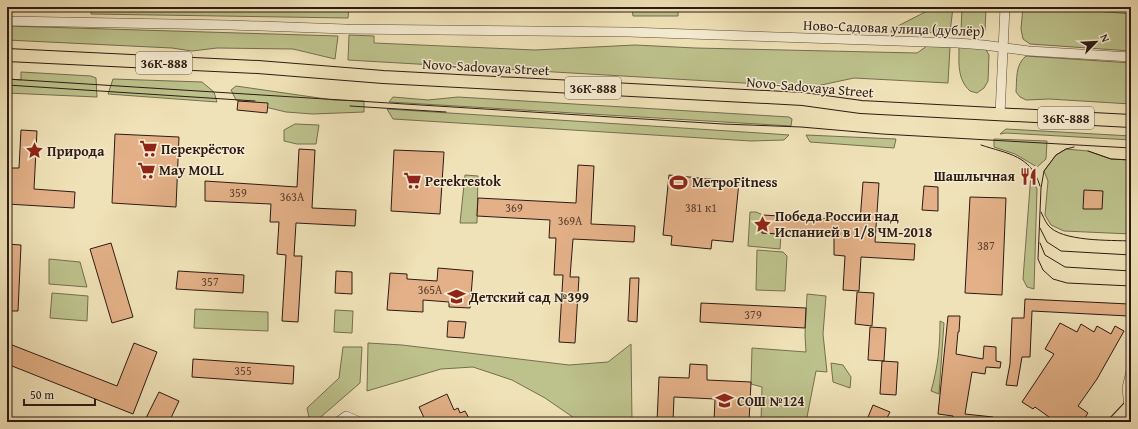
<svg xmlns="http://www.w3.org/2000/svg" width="1138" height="429" font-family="'Gentium Book Plus',serif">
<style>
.green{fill:#bdc28c;stroke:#756e50}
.building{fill:#e3b087;stroke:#2d1b14}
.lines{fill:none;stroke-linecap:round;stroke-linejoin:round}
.minor-casing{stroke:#5e4d3d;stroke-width:10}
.major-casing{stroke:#2d1b14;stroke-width:14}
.minor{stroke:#f5ecd1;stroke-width:9}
.major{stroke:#f0e2b8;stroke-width:12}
.tram{stroke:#2d1b14;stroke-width:1}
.labels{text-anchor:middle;stroke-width:3;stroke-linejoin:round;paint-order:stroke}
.number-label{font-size:12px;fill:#5a4031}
.shield{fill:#f5ecd1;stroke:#695a4d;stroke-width:1}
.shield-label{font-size:13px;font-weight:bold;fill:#2d1b14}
.street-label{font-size:14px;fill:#2d1b14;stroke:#f5ecd1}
.poi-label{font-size:14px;font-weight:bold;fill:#2d1b14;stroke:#f5ecd1;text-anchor:start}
</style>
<rect width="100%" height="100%" fill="#f0e2b8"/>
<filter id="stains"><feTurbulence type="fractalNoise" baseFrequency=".005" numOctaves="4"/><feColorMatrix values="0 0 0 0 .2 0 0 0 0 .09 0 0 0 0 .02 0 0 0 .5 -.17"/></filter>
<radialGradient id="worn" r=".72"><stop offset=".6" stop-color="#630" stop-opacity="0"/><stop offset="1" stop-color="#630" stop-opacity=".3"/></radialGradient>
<path class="green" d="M91,7h258l-1,11 -257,-4z
M632,7h46v9h-45z
M935,7h18l-3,26 -59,-1 1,-3z
M962,7h24l-1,24 -24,1z
M1023,7h28l80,7v37l-101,-7 -7,-5 -2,-10z
M7,26l331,10 -3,23 -42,-10 -76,-1 -25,3 -20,-3 -165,-8z
M349,35l25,1v7l161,7 100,-5 60,3 222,5 10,-7 23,1 -2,36 -94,-5 -42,9 -464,-27z
M959,47l26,1 4,7 -1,26 -4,7 -7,5 -7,-2c-13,-12 -11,-28 -11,-44z
M1026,56l105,7v41l-82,-5 -23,1 -6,-3 -4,-5c1,-13 -1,-27 10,-36z
M21,72l70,4 5,2 1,19 -90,-4v-14l14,1z
M113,79l89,3 12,10 3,10 -109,-8z
M236,86l97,14 31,1v11l-51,2 -27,-2 -50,-12 -5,-10z
M393,97l35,3 30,-3 331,20 3,2 -1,7 -402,-24z
M387,109l388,25 14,1 -5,5 -33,1 -358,-22z
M295,124l24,1 -3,19h-19l-13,-3v-11z
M1006,129l125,7v4l-125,-7 -6,1z
M806,135l90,4 -2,9 -84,-6z
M994,139l53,2 -1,18 -9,8 -22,-13 -21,-7z
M1066,149l22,2 23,8 20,1v74l-67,-3 -13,-6 -6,-10 3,-34 -4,-10 12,-16z
M1031,174l6,15 -3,100 -7,-2 -4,-8z
M465,175l13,1 -1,47h-17z
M750,212h6l7,3 -1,18 19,1 -1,15 -32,-3z
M757,250l26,2 4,4 -2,35 -29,-1z
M49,259l31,3 7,25 -38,-3z
M52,293l36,3 -1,25 -37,-3z
M807,294l19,2 -3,38 4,38 -11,-1 -10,51h-45l1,-35 -11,-3 1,-36 54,4 -1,-17z
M195,309l73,3v19l-74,-3z
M335,310l18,1 -1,22 -18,-1z
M940,321l4,2 -5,71 -8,-3c7,-24 9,-45 9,-70z
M368,343l34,2 167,20 39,-3 23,-18 1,78h-52l-35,-24 -33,-18 -39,-13 -32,2 -74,22z
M343,347h19l-2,36 -45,39h-5l-3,-14 32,-30z
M831,363l12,2 8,12 -1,11 -17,-6z"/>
<path class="building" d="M238,101l30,2 -1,10 -30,-3z
M21,130l16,1 -3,58 41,3 -1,16 -67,-4v-36h12z
M115,134l64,3 -3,70 -64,-4z
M299,149l16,1 -3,58 44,2 -1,16 -59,-3 -2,33h8l-4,66 -16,-1 4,-66 -9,-1 2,-32h-9l1,-18 -66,-3v-20l92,6z
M394,150l50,2 -4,62 -49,-3z
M578,165l16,1 -3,58 44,2 -1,16 -61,-3 -3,38h9l-4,66 -16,-1 4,-67h-9l2,-37h-7l1,-18 -73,-4 1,-18 98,5z
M669,175l70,7 -6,60 -21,-2 -1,9 -40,-4 1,-9 -9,-1z
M863,182l16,1 -4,59 40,2 -1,16 -53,-3 -2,34 -16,-1 2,-34 -11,-1v-18l-72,-4 1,-18 97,6z
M924,186l14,1v24l-16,-1z
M1084,190l19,1 -1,18h-19z
M970,197l36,1 -4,97 -37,-2z
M111,243l22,74 -21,6 -22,-74z
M7,244l14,1 -3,66h-11z
M438,268l35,3 -3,37 -21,-1v-5l-26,-2v12l-36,-2 3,-37 17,1v5l30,2z
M178,271l66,4 -1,18 -67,-4z
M336,271l16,1v22l-17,-1z
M630,278h9l-2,44 -9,-1z
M857,292l17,1 -2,33 -17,-2z
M1025,299l104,5 -1,12 -96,-5 -2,46h-8l-5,29 -11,-1 4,-21 2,-46h12z
M701,303l105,5 -1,20 -105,-6z
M948,316h12l-1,16h-1l-2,22 27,5 1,-13 12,1v14l5,1 -1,6 -14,-1 -1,7 -13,-2 -7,42 28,3 -1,5h-40l1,-6 -15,-2z
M448,321l18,1 -2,16 -17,-1z
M1060,323l17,9 4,-8 13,8 3,-6 14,8 4,-8 9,5 -27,48 -19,27 10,7 -6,9h-26l-21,-15 -2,2 -11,-7 32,-48 -9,-5z
M870,327l16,1 -2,33 -16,-1z
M7,343l110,43 17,-43 23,9 -24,62 -126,-50z
M193,359l101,7 -1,18 -101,-7z
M882,361l16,1 -2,33 -16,-1z
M690,364l17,1v15l44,2 -2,40h-35l1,-23 -41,-2 -1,25h-16l2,-45 30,1z
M159,392l20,9 -10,21h-25z
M447,394l7,16 4,-2 2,5 5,-2 6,11h-45l-7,-15z
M873,405l17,7 -5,10h-19z"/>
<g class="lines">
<defs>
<path id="minor" d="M7,21l223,4 115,4 283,3 329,11 27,2 45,6 102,6
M1000,114l5,-107
M1129,407l-2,-19 4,-17
M338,422l8,-6 14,6"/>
<path id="major" d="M7,55l251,12 125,10 420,22 58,8 270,14
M1115,422l16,-17"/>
</defs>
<use href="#minor" class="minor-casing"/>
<use href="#major" class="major-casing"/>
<use href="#minor" class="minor"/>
<use href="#major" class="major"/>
<path class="tram" d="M7,79l716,45 78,3 81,7 249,14
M7,85l248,16
M350,106l96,6
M981,145c27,9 50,10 59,41
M1074,147l-8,2 -10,6 -12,16 -3,17 -3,71 5,11 10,9 14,4 64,3
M1088,151l23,8 20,1
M1041,212c2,4 4,9 7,13 13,17 63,15 83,16
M1040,228l7,14 14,9 70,4
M1040,243l5,12 20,12 66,4"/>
</g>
<defs>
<symbol id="supermarket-bare" viewBox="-9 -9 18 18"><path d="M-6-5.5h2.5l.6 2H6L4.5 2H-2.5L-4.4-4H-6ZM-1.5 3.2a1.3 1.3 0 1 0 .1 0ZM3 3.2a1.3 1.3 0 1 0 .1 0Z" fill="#8f2418" stroke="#f5ecd1" stroke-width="2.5" paint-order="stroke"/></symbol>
<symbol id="sight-bare" viewBox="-9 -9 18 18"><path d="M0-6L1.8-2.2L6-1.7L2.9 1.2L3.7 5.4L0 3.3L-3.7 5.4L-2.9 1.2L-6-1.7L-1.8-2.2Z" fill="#8f2418" stroke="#f5ecd1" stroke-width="2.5" paint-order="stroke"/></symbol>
<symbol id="restaurant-bare" viewBox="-9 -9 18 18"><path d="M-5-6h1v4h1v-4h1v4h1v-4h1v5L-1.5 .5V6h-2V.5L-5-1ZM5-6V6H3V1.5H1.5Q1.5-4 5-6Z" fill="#8f2418" stroke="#f5ecd1" stroke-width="2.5" paint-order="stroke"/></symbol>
<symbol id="stadium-bare" viewBox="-9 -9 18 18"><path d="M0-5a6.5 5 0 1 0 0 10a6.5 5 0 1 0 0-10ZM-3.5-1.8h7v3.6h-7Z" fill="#8f2418" stroke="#f5ecd1" stroke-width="2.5" paint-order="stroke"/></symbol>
<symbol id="school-bare" viewBox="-9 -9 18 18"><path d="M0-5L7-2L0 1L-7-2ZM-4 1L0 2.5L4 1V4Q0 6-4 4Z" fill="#8f2418" stroke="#f5ecd1" stroke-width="2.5" paint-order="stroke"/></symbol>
</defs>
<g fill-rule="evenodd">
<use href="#supermarket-bare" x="136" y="136" width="25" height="25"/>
<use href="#sight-bare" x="22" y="138" width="25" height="25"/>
<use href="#supermarket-bare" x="134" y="158" width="25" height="25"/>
<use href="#restaurant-bare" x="1016" y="164" width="25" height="25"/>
<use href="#supermarket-bare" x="400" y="168" width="25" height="25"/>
<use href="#stadium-bare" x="666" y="170" width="25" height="25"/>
<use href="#sight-bare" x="750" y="212" width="25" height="25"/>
<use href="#school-bare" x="444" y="284" width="25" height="25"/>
<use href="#school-bare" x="712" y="388" width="25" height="25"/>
</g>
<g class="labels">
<g class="number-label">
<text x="238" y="197">359</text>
<text x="292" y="201">363А</text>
<text x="514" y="212">369</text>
<text x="701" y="212">381 к1</text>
<text x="570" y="225">369А</text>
<text x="986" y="250">387</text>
<text x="210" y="286">357</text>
<text x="430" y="294">365А</text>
<text x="753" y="319">379</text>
<text x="243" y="375">355</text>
</g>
<g class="shield">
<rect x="136" y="52" width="56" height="22" rx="3"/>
<rect x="565" y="77" width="56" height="22" rx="3"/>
<rect x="1038" y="107" width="56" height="22" rx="3"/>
</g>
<g class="shield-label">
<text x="164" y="68">36К-888</text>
<text x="593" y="93">36К-888</text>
<text x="1066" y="123">36К-888</text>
</g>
<g class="street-label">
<text transform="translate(894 28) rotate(2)" y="5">Ново-Садовая улица (дублёр)</text>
<text transform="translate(486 67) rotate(3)" y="5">Novo-Sadovaya Street</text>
<text transform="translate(810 87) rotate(5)" y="5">Novo-Sadovaya Street</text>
</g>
<g class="poi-label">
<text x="161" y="154">Перекрёсток</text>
<text x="47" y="156">Природа</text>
<text x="159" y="175">May MOLL</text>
<text x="1015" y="181" text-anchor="end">Шашлычная</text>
<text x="425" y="186">Perekrestok</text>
<text x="692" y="187">МетроFitness</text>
<text x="775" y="221">Победа России над<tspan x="775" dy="16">Испанией в 1/8 ЧМ-2018</tspan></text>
<text x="469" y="302">Детский сад №399</text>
<text x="737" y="406">СОШ №124</text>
</g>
</g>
<rect width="1138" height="429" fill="none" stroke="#f0e2b8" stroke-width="24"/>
<rect x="8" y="8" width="1122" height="413" fill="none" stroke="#2d1b14" stroke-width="2"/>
<rect x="12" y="12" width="1114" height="405" fill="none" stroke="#2d1b14"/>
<g transform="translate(1096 42) rotate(66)" stroke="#f5ecd1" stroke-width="3" paint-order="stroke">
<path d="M0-3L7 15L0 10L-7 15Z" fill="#2d1b14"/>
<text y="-6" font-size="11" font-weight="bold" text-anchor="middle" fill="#2d1b14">N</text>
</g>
<path d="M24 399v6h71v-6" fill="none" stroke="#2d1b14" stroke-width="2"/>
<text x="30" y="399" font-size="12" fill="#2d1b14" stroke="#f5ecd1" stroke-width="3" paint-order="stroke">50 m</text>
<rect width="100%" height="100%" filter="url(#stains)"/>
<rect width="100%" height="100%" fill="url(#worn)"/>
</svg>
